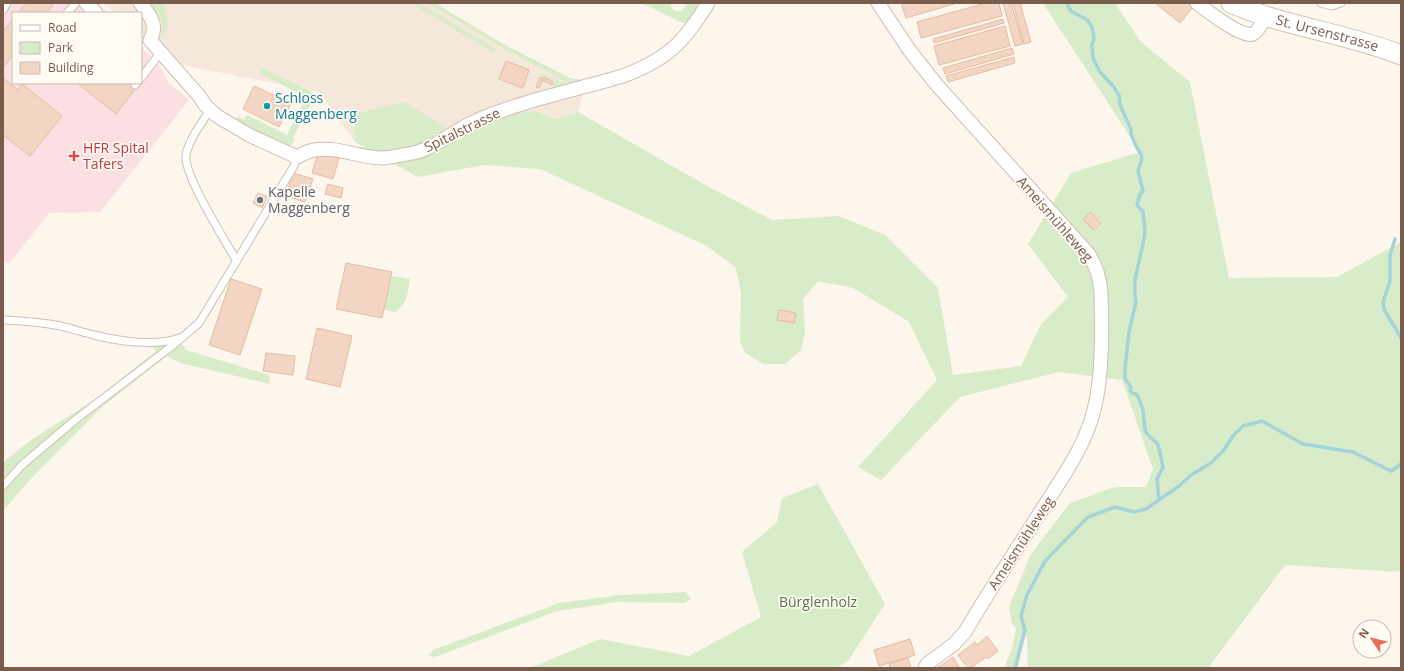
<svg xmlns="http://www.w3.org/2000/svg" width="1404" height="671" font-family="'Open Sans',sans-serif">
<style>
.residential{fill:#f5e8da}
.medical{fill:#fbdfe3}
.green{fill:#d8ecc9}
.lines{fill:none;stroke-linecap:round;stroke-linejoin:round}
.stream{stroke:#a5d3da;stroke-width:3.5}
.building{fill:#f3d5c3;stroke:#e6bba3}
.lane-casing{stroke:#d1beb0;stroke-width:9}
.street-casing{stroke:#d1beb0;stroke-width:15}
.secondary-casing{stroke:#d6c0b0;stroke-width:21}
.lane{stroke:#fff;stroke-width:7}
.street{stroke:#fff;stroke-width:13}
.secondary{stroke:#fff;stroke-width:19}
.culture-dot{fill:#0f9aa8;stroke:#fffaf3;stroke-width:1.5}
.health-dot{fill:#e0444e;stroke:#fffaf3;stroke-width:1.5}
.worship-dot{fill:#6b7280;stroke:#fffaf3;stroke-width:1.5}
.labels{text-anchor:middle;stroke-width:3.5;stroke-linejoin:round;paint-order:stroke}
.street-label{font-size:14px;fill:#7a5c4d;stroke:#fffaf3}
.culture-label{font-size:14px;fill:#0d838f;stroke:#fffaf3;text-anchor:start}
.health-label{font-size:14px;fill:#be3a42;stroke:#fffaf3;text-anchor:start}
.worship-label{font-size:14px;fill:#5b616d;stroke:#fffaf3;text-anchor:start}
.park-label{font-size:14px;fill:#537a41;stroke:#fffaf3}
</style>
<rect width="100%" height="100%" fill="#fdf6ec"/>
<path class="residential" d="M103,3h332l70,42 67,34 15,1 -9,32 -23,7 -20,-8 -76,24 -105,-21 1,28 -36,-50 -137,-27 -41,-32v-20h-25z"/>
<path class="medical" d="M3,3h94l11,10h-95v70h128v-37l21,23 6,13 21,18 -89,112 -51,1 -40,51 -6,-4z"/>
<path class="green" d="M147,3h17c3,11 7,26 -2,34v-14l-3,-8z
M411,3h8l77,46 -2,4z
M428,3h7l70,42 67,34 15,1 -14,5 -69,-36z
M641,3h29c1,7 6,9 12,8l5,-8h18l-13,21 -9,-1z
M1043,3h72l26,39 49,40 39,196 108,-1 64,-35v330l-116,-7 -77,103h-180l-1,-30 -2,-2 -7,32h-14l8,-19 4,-21 -4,-4 -3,-17 22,-53 39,-51 45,-16h31l7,-18 -31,-89 -63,-8 -99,25 -79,83 -23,-13 79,-87 -28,-58 -56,-34 -35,-7 -15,18 2,33 -4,18 -16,14h-22l-18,-11 -5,-12 1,-48 -5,-25 -29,-22 -167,-77 -56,-4 -66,12 -63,-35 -1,-28 50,-12 55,33 46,-21 30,-3 20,8 23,-7 131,75 63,33 67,-4 46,19 53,53 15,87 68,-9 20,-42 27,-27 -40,-53 43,-71 69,-21z
M262,68l54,26 -23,44 2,1 -5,8 -11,-2 -43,-24 2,-5 6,4 3,-5 40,20 19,-38 -47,-24z
M542,73l26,12 -9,4 -7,-5 1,-2 -9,-5 -1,2 -3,-2z
M392,276l18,3c-2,14 -3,25 -15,33l-11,-2z
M147,344h20v2l-117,90 -47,44v-18l31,-24 63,-40 59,-47 -3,-3 -6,-1z
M179,344l4,1 3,5 83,25 1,9 -90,-21 -13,-7 -66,52 -66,66 -32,37v-20c51,-57 116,-101 176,-147z
M818,484l67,120 -37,57 -12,7h-306l70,-29 89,17 72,-39 -19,-65 35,-30 5,-24z
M686,592l5,7 -6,4 -67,-1 -61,9 -122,46 -7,-1 5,-6 126,-47 61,-8z"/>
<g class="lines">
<path class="stream" d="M1068,3v3l3,5 16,9 5,7 2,12 -2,6 1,13 7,14 13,14 6,9 1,10 11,24v5l5,12 5,8 1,5 -4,12 5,20 -3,3 -3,11 6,7 2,19 -1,8 -9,40v17l1,6 -7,30 -4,36v11l6,8 -1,4 2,2 4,1 3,5 4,11 2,20 2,4 11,10 5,23 -6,12 2,21
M1395,239l-5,16v26l-7,21 1,7 17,29
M1015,668l10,-38 -4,-14 6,-21 18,-34 43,-44 27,-10 19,5 12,-3 33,-23 12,-11 20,-12 12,-12 10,-15 10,-10 19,-5 41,23 50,8 38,19 10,-7"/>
</g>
<path class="building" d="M26,3h25l2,2 -7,8h-28z
M901,3h56l-51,15z
M986,3h13l3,13 -81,22 -4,-16z
M1003,3h8l12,41 -8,2z
M1013,3h7l11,39 -7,2z
M1155,3h32l6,4 -13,16z
M13,19v36l-10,13v-36z
M1003,19l1,4 -70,20 -1,-4z
M1005,26l5,20 -71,19 -5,-19z
M1012,48l2,6 -69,20 -2,-6z
M1014,57l1,6 -67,19 -2,-6z
M506,61l23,9 -6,18 -24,-9z
M540,77l3,2 -4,9 -3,-1z
M544,77l9,5 -1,3 -10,-5z
M3,78l15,12 4,-6 40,32 -32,40 -27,-21v-27l1,-1 -1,-1z
M77,83h53l6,5 -20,26z
M254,86l37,17 -12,24 -36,-18z
M318,152l21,6 -6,21 -21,-6z
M293,173l20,6 -8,23 -19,-6z
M328,184l15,4 -2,10 -16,-4z
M258,193l9,4 -5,11 -9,-5z
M1091,212l10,11 -8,7 -10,-11z
M346,263l46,9 -10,46 -46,-9z
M231,279l31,10 -22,66 -31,-10z
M779,310l17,3 -2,10 -17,-3z
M317,328l35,8 -12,51 -34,-8z
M266,353l29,3 -2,19 -30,-4z
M987,636l11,15 -10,8 -2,-2 -15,11h-3l-10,-13 17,-13 2,3z
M910,639l5,16 -36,11 -5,-16z
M953,657l7,11h-23z
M908,658l3,10h-21l-1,-4z"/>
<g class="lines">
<defs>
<path id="lane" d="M1321,3l11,3 9,-3
M3,10l4,-7
M67,13l9,-10
M141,78l20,-26
M135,85l2,-2
M210,110c-8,13 -22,30 -24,46 -2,20 39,84 50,104
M3,320c17,1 35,2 52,5 13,2 26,7 39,10 24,6 61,12 85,3
M3,486l19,-21 53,-45 97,-74 27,-23 95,-157 3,-9"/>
<path id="street" d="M86,3l10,10
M140,3c9,11 19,22 10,37
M878,3l32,48 26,33 151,168c9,12 12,24 14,40 1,36 2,83 -7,118 -9,37 -33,69 -53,101 -26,41 -52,80 -76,121l-11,12 -27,20 -2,4
M1197,3c9,7 46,36 56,31 6,-3 9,-12 12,-17
M150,40l50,57 5,8 12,11 32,19 48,22c6,-3 11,-6 17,-7 24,-4 45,8 69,8 10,-1 20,-3 30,-5 22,-4 45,-26 67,-34 46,-19 95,-29 143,-43 44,-17 60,-32 85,-73"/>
<g id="secondary">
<path id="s1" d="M1231,3c54,24 115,30 170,52"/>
</g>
</defs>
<use href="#lane" class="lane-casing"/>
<use href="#street" class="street-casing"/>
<use href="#secondary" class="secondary-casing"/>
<use href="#lane" class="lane"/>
<use href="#street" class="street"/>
<use href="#secondary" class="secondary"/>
</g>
<circle class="culture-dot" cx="267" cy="106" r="4"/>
<path class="health-dot" d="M72 150h4v4h4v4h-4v4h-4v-4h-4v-4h4z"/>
<circle class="worship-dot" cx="260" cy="200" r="4"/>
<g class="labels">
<g class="street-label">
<text dy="5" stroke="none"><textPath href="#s1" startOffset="101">St. Ursenstrasse</textPath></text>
<text transform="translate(462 130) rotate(-26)" y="5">Spitalstrasse</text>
<text transform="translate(1055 219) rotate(49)" y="5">Ameismühleweg</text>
<text transform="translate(1021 543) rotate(-57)" y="5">Ameismühleweg</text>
</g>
<g class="culture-label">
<text x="275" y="103">Schloss<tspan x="275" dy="16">Maggenberg</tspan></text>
</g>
<g class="health-label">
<text x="83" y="153">HFR Spital<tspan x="83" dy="16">Tafers</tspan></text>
</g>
<g class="worship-label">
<text x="268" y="197">Kapelle<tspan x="268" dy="16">Maggenberg</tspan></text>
</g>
<g class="park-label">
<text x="818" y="607">Bürglenholz</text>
</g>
</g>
<rect width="1404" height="671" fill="none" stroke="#7a5c4d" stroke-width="8"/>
<rect x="12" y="12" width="130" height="72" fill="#fffaf3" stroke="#cabbb1"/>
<rect x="20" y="25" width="20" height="6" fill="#ffffff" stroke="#cabbb1"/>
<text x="48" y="32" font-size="12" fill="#7a5c4d">Road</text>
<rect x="20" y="42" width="20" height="12" fill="#d8ecc9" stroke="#cabbb1"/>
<text x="48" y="52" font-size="12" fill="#7a5c4d">Park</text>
<rect x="20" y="62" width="20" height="12" fill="#f3d5c3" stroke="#cabbb1"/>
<text x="48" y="72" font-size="12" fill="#7a5c4d">Building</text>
<g transform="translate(1372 639) rotate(305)"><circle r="19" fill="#fffaf3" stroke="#cabbb1"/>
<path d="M0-3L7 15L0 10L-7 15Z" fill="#e76f51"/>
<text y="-6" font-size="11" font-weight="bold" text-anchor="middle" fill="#7a5c4d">N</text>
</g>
</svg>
